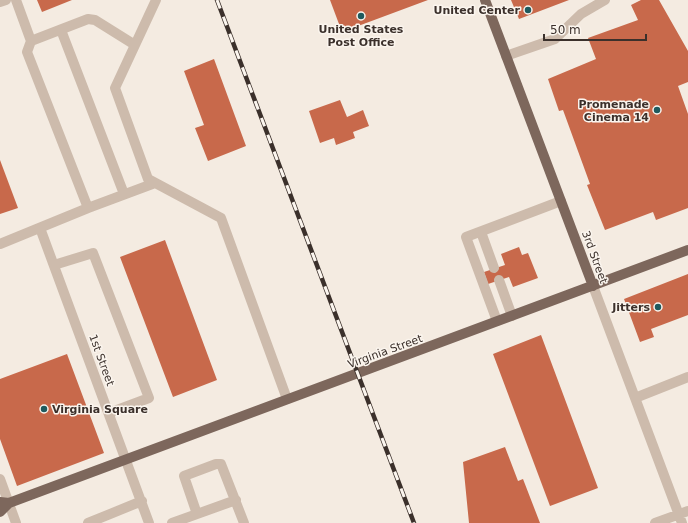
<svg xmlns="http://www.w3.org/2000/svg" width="688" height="523" font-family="'DejaVu Sans',sans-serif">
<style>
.building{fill:#c8694b}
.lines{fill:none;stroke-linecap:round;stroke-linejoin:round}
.minor{stroke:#cdbbac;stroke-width:10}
.major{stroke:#7d675c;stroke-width:10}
.rail-casing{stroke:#3b302b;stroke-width:4.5}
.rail{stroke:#fbf5ee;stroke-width:3;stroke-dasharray:9;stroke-linecap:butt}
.poi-dot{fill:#1f5a5e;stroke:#fbf5ee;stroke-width:1.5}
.labels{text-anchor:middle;stroke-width:3;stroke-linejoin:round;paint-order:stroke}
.poi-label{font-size:11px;font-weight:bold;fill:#3b302b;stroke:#fbf5ee;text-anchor:end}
.street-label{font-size:11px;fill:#3b302b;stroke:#fbf5ee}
</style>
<rect width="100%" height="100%" fill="#f4ebe1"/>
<path class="building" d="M37,0h35l-30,12z
M330,0h98l-86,32z
M511,0h58l-50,19z
M641,0h18l29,51v31l-10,4 10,28v94l-32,12 -3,-8 -48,18 -18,-45 3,-1 -27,-74 -4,1 -11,-32 48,-20 -8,-21 50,-18 -7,-15z
M214,59l32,87 -38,15 -13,-33 9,-3 -20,-54z
M340,100l7,17 16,-7 6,16 -16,6 2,6 -19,7 -2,-7 -14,5 -11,-32z
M0,160l18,48 -18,6z
M165,240l52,140 -44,17 -53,-140z
M519,247l3,8 6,-2 10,25 -25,9 -4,-10 -21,7 -4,-12 21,-7 -4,-11z
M688,274v41l-37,14 3,8 -14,5 -16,-43z
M541,335l57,153 -48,18 -57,-152z
M67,354l37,99 -87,33 -17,-47v-60z
M505,447l13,34 5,-2 17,44h-71l-6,-61z"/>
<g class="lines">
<path class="minor" d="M16,0l15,41 -4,11 61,156 67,-25
M156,0l-41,88 33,91 73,39 66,181
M0,2l6,-2
M61,30l63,164
M31,41l57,-22 7,1 40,25
M506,56l49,-17 26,-25 24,-14
M40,228l109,295
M481,232l13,36
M0,244l88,-36
M54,265l39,-12 56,145 -40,15
M499,280l13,36
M593,286l89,237
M497,321l-31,-84 95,-36
M635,398l53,-21
M0,479l16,44
M197,514l-13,-38 32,-12h5l23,59
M88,523l54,-22
M172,523l64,-23
M655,523l33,-12"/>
<path class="major" d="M485,0l108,286
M0,502l9,1 679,-253
M0,512l9,-9"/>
<defs>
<path id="rail" d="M217,0l197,523"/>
</defs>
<use href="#rail" class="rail-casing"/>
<use href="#rail" class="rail"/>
</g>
<g class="poi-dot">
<circle cx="528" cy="10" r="4"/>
<circle cx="361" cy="16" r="4"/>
<circle cx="657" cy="110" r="4"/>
<circle cx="658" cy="307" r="4"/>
<circle cx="44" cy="409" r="4"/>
</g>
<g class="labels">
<g class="poi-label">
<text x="520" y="14">United Center</text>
<text x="361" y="33" text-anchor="middle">United States<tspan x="361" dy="13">Post Office</tspan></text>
<text x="649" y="108">Promenade<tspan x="649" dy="13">Cinema 14</tspan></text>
<text x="650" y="311">Jitters</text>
<text x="52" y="413" text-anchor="start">Virginia Square</text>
</g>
<g class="street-label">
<text transform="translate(595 257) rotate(70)" y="4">3rd Street</text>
<text transform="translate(385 351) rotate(-20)" y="4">Virginia Street</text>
<text transform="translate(102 360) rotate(70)" y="4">1st Street</text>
</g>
</g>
<path d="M544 34v6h102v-6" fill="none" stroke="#3b302b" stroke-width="2"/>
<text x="550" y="34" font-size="12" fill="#3b302b" stroke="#fbf5ee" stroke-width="3" paint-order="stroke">50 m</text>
</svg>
